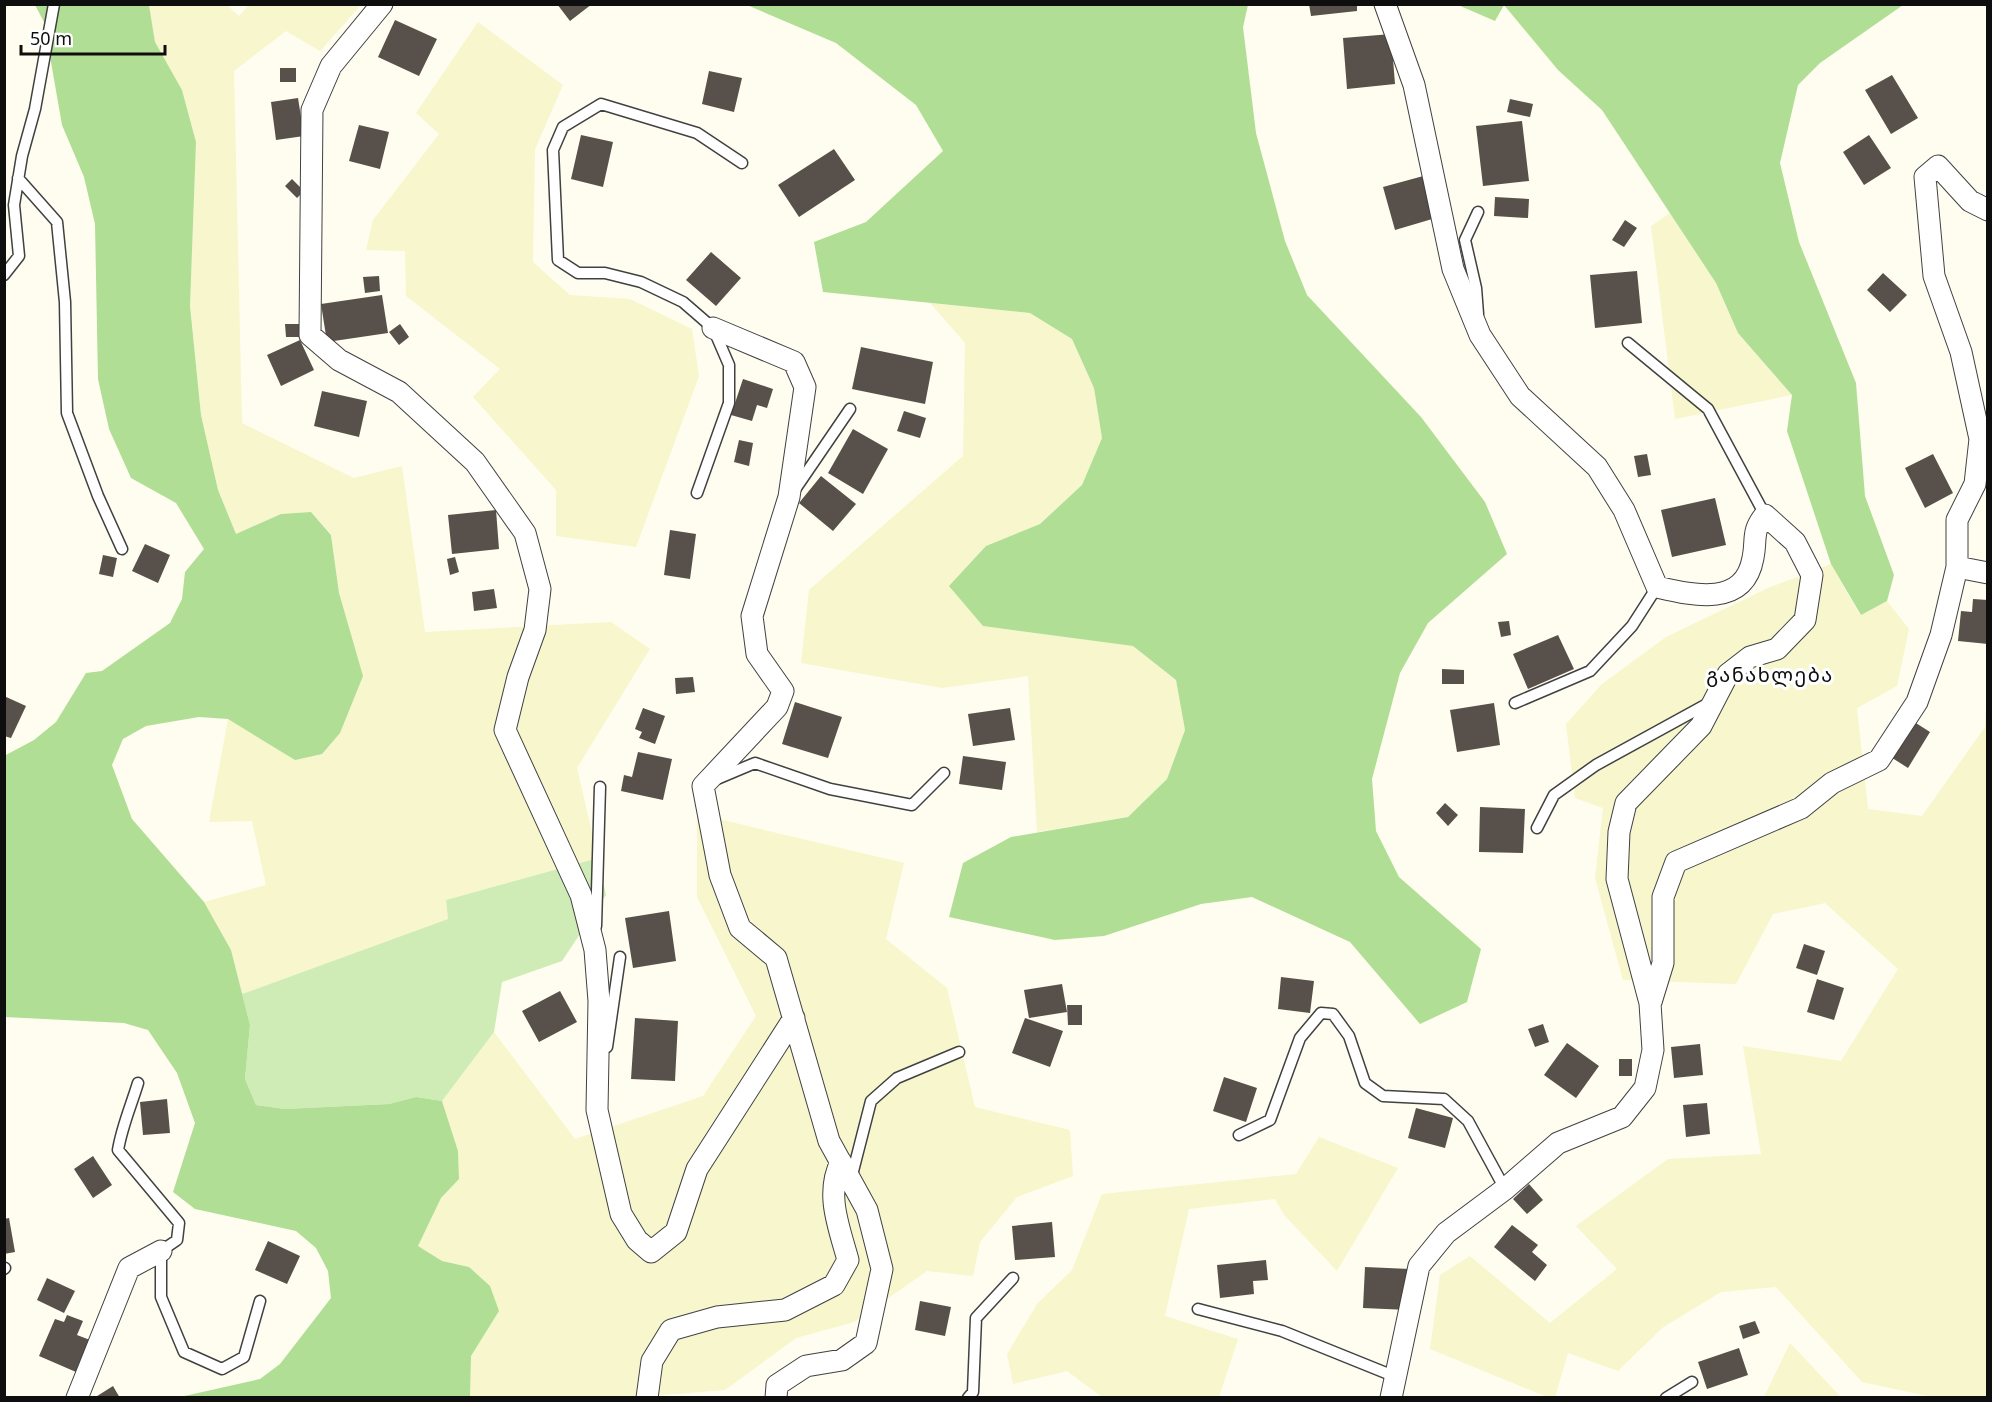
<svg xmlns="http://www.w3.org/2000/svg" width="1992" height="1402" font-family="Georgia,'Noto Sans Georgian',serif">
<style>
.farmland{fill:#f7f6cd}
.green{fill:#cfecb6}
.forest{fill:#b0de94}
.building{fill:#58504a}
.lines{fill:none;stroke-linecap:round;stroke-linejoin:round}
.service-casing{stroke:#414141;stroke-width:13}
.minor-casing{stroke:#414141;stroke-width:23}
.service{stroke:#fff;stroke-width:10}
.minor{stroke:#fff;stroke-width:21}
.labels{text-anchor:middle;stroke-width:6;stroke-linejoin:round;paint-order:stroke}
.quarter-label{font-size:20px;letter-spacing:1.5px;fill:#0e0e0e;stroke:#fff}
</style>
<rect width="100%" height="100%" fill="#fffdef"/>
<path class="farmland" d="M149,5h78l12,11 10,-11h112l-41,46 -34,-20 -52,40 8,352 112,55 48,-12 23,166 186,-10 39,27 -73,119 21,90 -152,42 2,19 -206,75 -11,-44 -27,-48 62,-17 -14,-64 -43,1 19,-103 67,40 44,-166 -8,-59 -20,-22 -30,2 -45,20 -18,-44 -17,-75 -11,-110 6,-163 -14,-52 -27,-48z
M478,22l85,63 -28,64 -2,113 37,33 60,4 62,30 7,47 -63,171 -80,-11v-46l-83,-93 27,-28 -94,-73 -1,-45 -39,-1 7,-30 66,-86 -23,-21z
M1670,213l46,70 22,50 54,62 -117,24 -24,-193z
M930,303l100,10 42,26 22,49 8,50 -20,47 -42,39 -54,22 -3,80 150,20 43,34 9,50 -18,49 -39,38 -91,15 -9,-156 -86,12 -141,-25 8,-73 154,-134 2,-113z
M1831,564l29,51 27,-14 22,28 -12,57 -40,22 11,101 54,7 63,-89 2,-35v705h-55l-70,-15 -86,-95 -55,5 -59,36 -44,43 -50,-18 -13,44h-8l-117,-48 10,-74 30,-19 80,67 67,-54 -41,-43 92,-67 93,-5 -18,-108 98,15 57,-92 -73,-66 -52,11 -37,70 -113,-4 -28,-102 8,-70 -28,-10 -9,-74 36,-40 64,-47 102,-49z
M697,814l207,49 -18,76 61,49 28,119 95,23 3,46 -56,21 -37,45 -7,34 -46,-5 -73,51 -58,16 -71,52 -100,8 -155,-1 1,-41 28,-45 -30,-44 -27,-6 -24,-15 23,-48 18,-19 -1,-28 -16,-50 52,-69 81,107 128,-43 53,-80 -59,-119z
M1319,1137l79,31 -61,103 -53,-56 -9,-16 -86,10 -24,107 73,23 -19,58h-117l-35,-26 -54,13 -6,-30 30,-50 35,-34 30,-76 194,-20z
M1790,1343l51,54h-77z"/>
<path class="green" d="M598,858l8,37 -44,66 -60,21 -8,50 -52,69 -26,-4 -27,7 -104,5 -29,-4 -11,-26 5,-54 -8,-31 206,-75 -2,-19z"/>
<path class="forest" d="M35,5h114l6,37 27,48 14,52 -6,164 11,109 17,75 18,44 45,-20 30,-2 20,23 8,58 24,83 -23,57 -18,21 -27,6 -67,-41 -29,-2 -53,9 -23,13 -11,26 20,54 72,83 27,48 19,75 -5,54 11,26 29,4 104,-5 27,-7 26,4 16,50 1,28 -18,19 -23,48 24,15 27,6 21,19 9,25 -28,45 -1,41h-290l80,-18 20,-15 51,-66 -3,-27 -12,-23 -20,-17 -101,-22 -22,-17 22,-69 -18,-50 -29,-43 -24,-7 -119,-6 -1,-261 30,-16 22,-18 30,-49 16,-2 68,-48 12,-24 3,-27 19,-23 -28,-46 -45,-25 -22,-49 -11,-50 -3,-155 -11,-47 -22,-52 -18,-103z
M747,5h501l-5,22 13,106 29,108 22,54 114,122 64,85 22,52 -79,69 -28,50 -28,106 4,52 23,46 82,72 -14,53 -47,22 -70,-82 -98,-45 -51,7 -97,32 -49,4 -106,-23 14,-54 48,-26 117,-20 39,-38 18,-49 -9,-50 -43,-34 -150,-20 -34,-40 37,-40 54,-22 42,-39 20,-47 -8,-50 -22,-49 -42,-26 -207,-21 -9,-50 52,-20 77,-71 -27,-46 -80,-62z
M1458,5h445l-83,58 -22,22 -18,78 19,79 57,141 9,113 29,79 -7,26 -26,14 -30,-51 -44,-133 5,-36 -54,-62 -22,-50 -114,-173 -44,-40 -54,-65 -9,16z"/>
<path class="building" d="M557,4h35l-22,17z
M1309,4h48v7l-46,5z
M395,20l42,19 -18,37 -41,-19z
M1391,34l4,50 -48,5 -4,-51z
M280,68h16v14h-16z
M709,71l33,7 -8,34 -32,-8z
M1892,75l26,43 -27,16 -26,-44z
M298,98l6,38 -28,4 -5,-38z
M1510,99l23,5 -3,13 -23,-5z
M1522,121l7,60 -46,5 -7,-60z
M359,125l30,7 -9,37 -31,-8z
M581,135l32,7 -10,45 -32,-8z
M1869,135l22,33 -27,17 -21,-33z
M834,149l21,31 -56,37 -21,-32z
M1427,175l12,42 -44,13 -12,-43z
M292,179l12,12 -7,7 -12,-12z
M1495,197l34,2 -1,19 -34,-2z
M1625,220l12,8 -13,19 -12,-7z
M711,252l30,26 -25,28 -30,-26z
M1637,271l5,52 -47,5 -5,-53z
M1883,273l24,22 -17,17 -23,-22z
M379,276l1,15 -15,2 -2,-16z
M382,295l6,38 -61,9 -6,-38z
M285,324h14l1,13h-14z
M400,324l9,13 -10,8 -10,-13z
M300,340l14,30 -33,16 -14,-31z
M861,347l72,15 -8,42 -73,-15z
M743,379l30,10 -6,19 -10,-3 -5,16 -21,-6z
M322,391l45,10 -8,36 -45,-11z
M904,411l22,7 -6,20 -23,-7z
M853,429l35,20 -25,45 -35,-21z
M739,440l14,3 -4,23 -15,-4z
M1647,454l4,21 -13,2 -4,-21z
M1933,454l20,39 -28,15 -20,-40z
M821,476l35,28 -23,27 -34,-28z
M1715,498l11,47 -54,12 -11,-47z
M496,510l3,39 -47,5 -4,-39z
M670,530l26,4 -6,45 -26,-4z
M145,544l25,11 -12,28 -26,-12z
M103,555l14,3 -4,19 -14,-3z
M455,557l4,15 -9,3 -3,-16z
M494,589l3,19 -23,3 -2,-19z
M1973,599l15,1v44l-30,-3 3,-30 11,1z
M1509,621l2,14 -10,2 -3,-15z
M1558,635l16,34 -46,20 -15,-35z
M1442,669l22,1v14h-22z
M693,677l2,15 -19,2 -1,-16z
M4,696l22,10 -15,32 -7,-2z
M795,702l47,15 -14,41 -46,-14z
M1494,703l6,42 -43,7 -7,-42z
M643,708l22,8 -10,28 -16,-6 3,-6 -7,-3z
M1010,708l5,32 -42,6 -5,-32z
M1908,718l22,14 -22,36 -22,-14z
M638,752l34,7 -9,41 -42,-9 3,-16 8,2z
M963,756l43,6 -4,28 -43,-6z
M1445,803l13,12 -10,11 -12,-13z
M1480,807l45,2 -2,44 -44,-1z
M669,911l7,50 -43,7 -8,-50z
M1804,944l21,7 -8,24 -21,-7z
M1281,977l33,4 -4,32 -32,-4z
M1817,979l27,9 -10,32 -27,-8z
M1062,984l5,28 -38,6 -5,-28z
M560,991l17,31 -38,20 -17,-31z
M1067,1005h15v20h-14z
M635,1018l43,3 -3,60 -44,-2z
M1025,1018l38,13 -13,36 -38,-14z
M1543,1024l6,18 -14,5 -7,-18z
M1567,1043l32,23 -23,32 -32,-23z
M1700,1044l3,31 -29,3 -3,-31z
M1619,1059h13v17h-13z
M1224,1077l33,11 -11,34 -33,-11z
M167,1099l3,34 -27,2 -3,-33z
M1707,1103l3,31 -24,3 -3,-32z
M1416,1108l37,10 -8,30 -37,-10z
M93,1156l19,29 -19,13 -19,-29z
M1529,1184l14,16 -16,14 -14,-15z
M9,1218l6,34 -11,2v-35z
M1052,1222l3,35 -40,3 -3,-34z
M1512,1225l26,20 -6,7 15,13 -12,16 -41,-34z
M268,1241l32,15 -13,28 -32,-14z
M1266,1260l2,20 -15,1 1,13 -34,4 -3,-33z
M1365,1267l45,2 -2,41 -45,-2z
M47,1278l28,13 -11,22 -27,-13z
M920,1301l31,6 -6,29 -30,-6z
M67,1315l16,6 -6,14 13,5 -14,32 -37,-16 16,-37 9,3z
M1755,1321l5,12 -17,6 -4,-13z
M1739,1348l9,27 -41,14 -9,-27z
M113,1386l7,12h-26z"/>
<g class="lines">
<defs>
<path id="service" d="M18,178l39,44 8,80 2,111 31,83 24,53
M1478,212l-13,28 11,48 2,26
M4,275l15,-19 -5,-51 8,-49 13,-47 19,-105
M1628,343l80,66 57,106
M796,488l54,-79
M697,493l32,-90v-38l-16,-37 -30,-26 -42,-20 -36,-9h-27l-20,-13 -5,-110 10,-23 38,-23 96,29 45,30
M1515,703l75,-32 42,-45 25,-39
M717,779l38,-16 75,26 82,16 32,-32
M1537,828l17,-33 42,-30 113,-62
M596,926l4,-139
M607,1047l13,-90
M138,1083c-7,23 -16,43 -20,67l61,73 -2,17 -16,11v46l23,55 38,17 22,-12 16,-56
M1239,1135l31,-15 30,-82 21,-25 12,1 16,22 16,47 18,13 61,3 24,22 37,68
M851,1179l20,-78 26,-23 62,-26
M4,1269l1,-1
M1198,1309l84,22 114,46
M968,1398l5,-6 3,-74 37,-40
M1666,1398l26,-16"/>
<path id="minor" d="M382,4l-51,62 -19,44 -2,225 29,25 60,32 76,70 50,71 15,56 -5,41 -17,47 -13,53 76,165 14,55 4,51 -2,109 24,104 16,26 14,12 25,-20 21,-63 97,-151
M1385,4l29,81 39,184 27,66 40,61 77,71 27,43 33,77c35,8 87,21 96,-29 4,-19 -2,-26 12,-43l30,27 17,33 -7,45 -28,29 -27,8 -22,17 -27,52 -75,77 -7,29 -2,47 33,124 3,47 -8,38 -23,29 -64,26 -53,46 -59,44 -27,33 -28,132
M713,328l81,34 11,25 -16,110 -37,119 5,38 26,37 -6,16 -74,79 17,89 20,53 36,30 53,183 38,69 15,59 -16,74 -24,17 -36,6 -29,19 -1,13
M1957,567l31,6
M1651,1002l12,-39v-66l13,-35 125,-54 31,-25 47,-23 38,-58 24,-67 16,-68v-47l18,-36 5,-45 -19,-87 -27,-76 -9,-99 13,-11 32,35 18,9
M77,1398l52,-130 32,-17
M647,1398l5,-37 19,-31 46,-13 68,-7 49,-25 14,-25c-9,-33 -23,-66 -7,-98"/>
</defs>
<use href="#service" class="service-casing"/>
<use href="#minor" class="minor-casing"/>
<use href="#service" class="service"/>
<use href="#minor" class="minor"/>
</g>
<g class="labels">
<g class="quarter-label">
<text x="1770" y="682">განახლება</text>
</g>
</g>
<rect width="1992" height="1402" fill="none" stroke="#0e0e0e" stroke-width="12"/>
<path d="M21 45v9h144v-9" fill="none" stroke="#0e0e0e" stroke-width="3"/>
<text x="30" y="45" font-size="18" fill="#0e0e0e" stroke="#ffffff" stroke-width="4.5" paint-order="stroke">50 m</text>
</svg>
